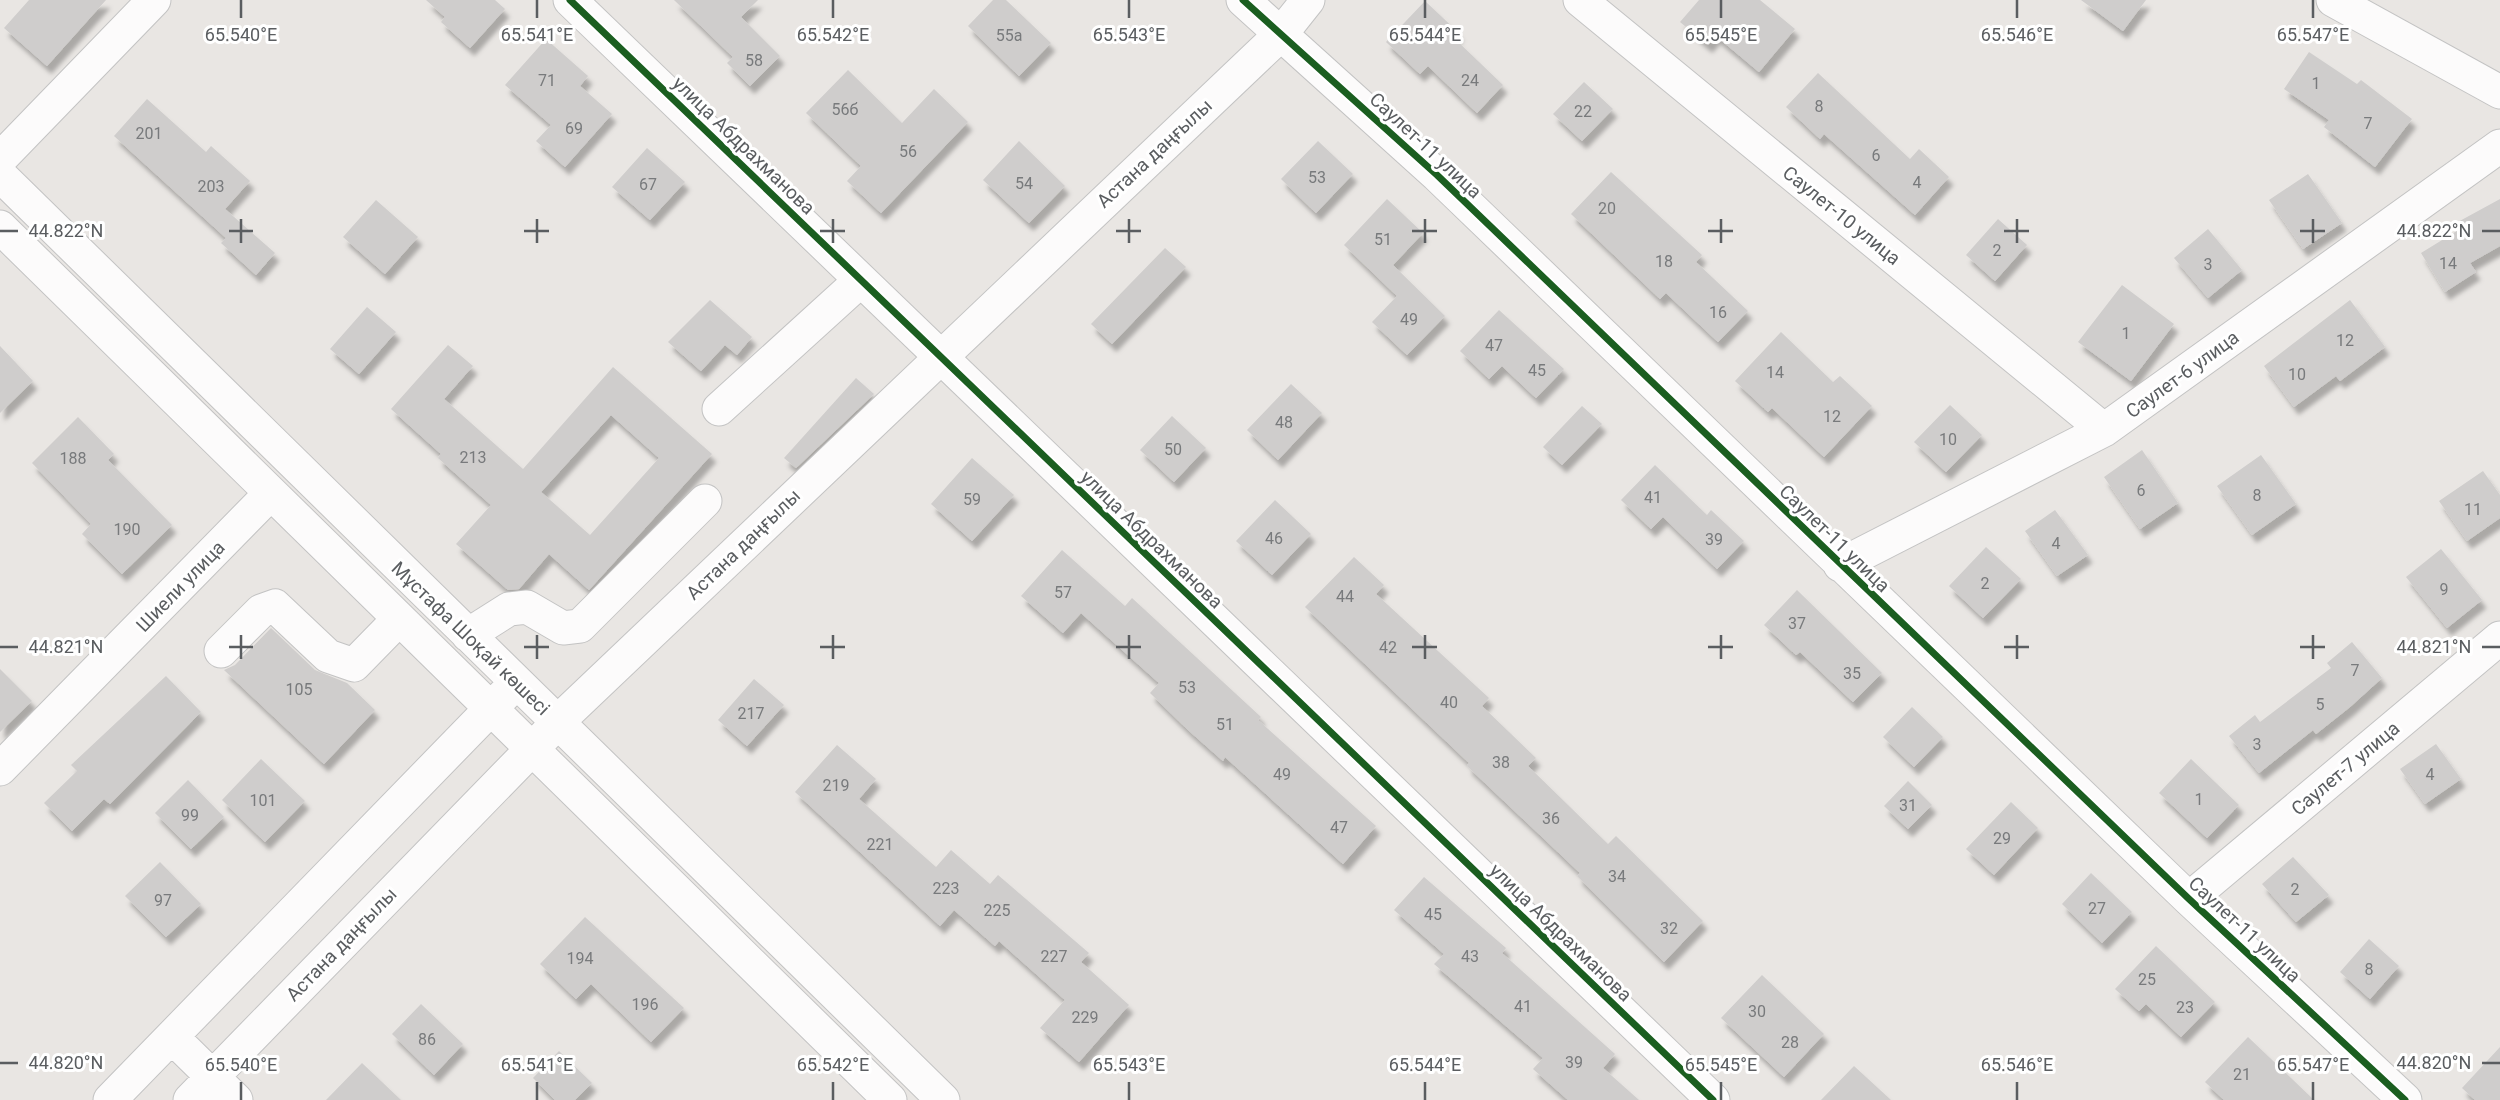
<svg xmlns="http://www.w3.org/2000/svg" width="2500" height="1100" font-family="Roboto,sans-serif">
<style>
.building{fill:#cfcdcc;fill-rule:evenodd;filter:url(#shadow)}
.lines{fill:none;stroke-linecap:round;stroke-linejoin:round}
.minor-casing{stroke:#c3c3c3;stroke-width:35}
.minor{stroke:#fcfbfb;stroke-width:33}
.cycleway-casing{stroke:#fff;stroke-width:11}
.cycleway{stroke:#1b5e20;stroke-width:7}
.ticks{fill:none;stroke:#5a5d60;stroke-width:2.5}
.labels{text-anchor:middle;stroke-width:6;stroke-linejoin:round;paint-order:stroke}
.number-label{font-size:16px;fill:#787a7c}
.street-label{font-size:19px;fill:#5a5d60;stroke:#fff}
.ticks-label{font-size:18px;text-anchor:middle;fill:#5a5d60;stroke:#fff;stroke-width:6;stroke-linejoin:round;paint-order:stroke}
</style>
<defs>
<filter id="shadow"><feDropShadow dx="4.5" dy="8" stdDeviation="2" flood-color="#0004"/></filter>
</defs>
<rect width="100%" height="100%" fill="#e9e6e3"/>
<path class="building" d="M29,0h77l-59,66 -43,-38z
M426,0h69l10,9 -35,39 -29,-26 4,-5z
M674,0h84l-17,17 39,39 -30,30 -23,-23 6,-6z
M993,0h13l45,43 -32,33 -51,-50z
M1699,0h61l35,29 -36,43 -43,-36 -8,9 -28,-23z
M2081,0h65l-23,31z
M1425,1l34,32 -5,5 49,47 -26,28 -49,-47 -8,8 -34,-32z
M546,39l42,37 -8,10 32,28 -47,53 -29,-26 15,-16 -46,-40z
M2309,52l48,32 4,-4 51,39 -37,48 -51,-40 5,-7 -45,-31z
M848,70l54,53 32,-34 34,33 -87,91 -34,-32 14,-15 -55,-53z
M1818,73l92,86 9,-10 30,28 -34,38 -91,-81 -4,5 -34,-32z
M1584,82l29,27 -31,32 -29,-27z
M147,99l59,53 5,-6 39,35 -25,28 50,44 -19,22 -35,-32 5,-5 -112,-102z
M1019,141l46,45 -36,37 -46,-43z
M1318,141l35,33 -37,39 -35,-34z
M647,148l38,34 -35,38 -38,-33z
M1611,172l91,83 -6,7 52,49 -30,31 -52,-49 -6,6 -89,-85z
M2308,174l34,49 -39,26 -34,-49z
M1387,199l36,34 -30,32 52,51 -38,39 -35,-33 25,-26 -53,-51z
M2500,199v47l-30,17 6,9 -31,20 -24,-39 39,-24 -4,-6z
M376,200l42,37 -33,37 -42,-37z
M1998,219l29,26 -32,36 -29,-26z
M2208,229l34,41 -34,28 -34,-40z
M1165,248l21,19 -74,77 -21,-20z
M2122,285l52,39 -43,57 -53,-39z
M710,300l42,37 -15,18 -12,-10 -24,26 -33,-29z
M2350,300l35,47 -45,34 -4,-5 -42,31 -30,-41z
M367,307l29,25 -37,42 -29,-25z
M1499,310l65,59 -28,29 -34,-32 -13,13 -29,-28z
M1781,332l52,50 7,-6 32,30 -48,51 -52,-49 -4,4 -33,-31z
M448,345l25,21 -29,33 79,70 90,-102 99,87 -123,136 -40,-36 -30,35 -11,1 -52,-46 35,-39 -53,-47 3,-4 -50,-45zM611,415l48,43 -69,77 -49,-43z
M0,346l33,35 -33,32z
M856,378l18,16 -78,74 -12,-10z
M1291,384l31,29 -44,47 -31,-30z
M1950,405l32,30 -36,37 -32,-30z
M1582,406l20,18 -40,41 -19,-18z
M1172,416l34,32 -32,34 -34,-32z
M78,417l36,37 -6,6 64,65 -50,49 -40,-40 9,-10 -59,-61z
M2142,450l36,53 -38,26 -36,-52z
M2261,455l35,49 -44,31 -35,-49z
M972,458l42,37 -42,46 -41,-37z
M1655,465l52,50 4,-5 33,31 -27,28 -54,-52 -12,12 -30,-29z
M2483,471l17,24v23l-33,23 -28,-40z
M1275,500l36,34 -39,41 -36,-34z
M2055,510l33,45 -31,21 -32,-45z
M1986,547l35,32 -38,39 -34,-32z
M2441,549l41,51 -35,28 -41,-51z
M1062,550l63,56 7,-8 129,119 -3,3 118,106 -33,38 -118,-107 -2,4 -35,-31 -38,-37 9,-10 -78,-70 -18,20 -42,-37z
M1354,557l30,28 -8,9 113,104 -7,8 54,52 -8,8 80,78 8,-8 87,85 -39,41 -87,-86 3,-3 -113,-107 2,-3 -164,-156z
M1797,590l85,83 -29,29 -53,-50 -4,3 -32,-30z
M271,628l44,42 32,13 28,27 -51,54 -100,-94 11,-5z
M2352,642l30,36 -32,29 -34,27 -3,-4 -54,43 -30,-37 26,-21 5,7 71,-54 -4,-5z
M0,669l32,32 -32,31z
M166,676l35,36 -91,92 -6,-5 -32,32 -28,-28 33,-32 -6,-6z
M754,679l30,26 -37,41 -29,-26z
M1912,707l31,30 -29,30 -31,-30z
M2436,744l25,35 -36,25 -25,-35z
M837,745l39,34 -17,20 77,68 15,-17 39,34 8,-9 91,78 -8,9 48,43 -50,57 -39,-34 25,-28 -66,-59 -4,5 -41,-36 -14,16 -145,-134z
M261,759l44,42 -40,41 -43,-42z
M2191,759l48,46 -32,33 -48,-45z
M188,780l36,37 -33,32 -36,-36z
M1908,781l24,24 -24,24 -24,-23z
M2011,802l27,26 -44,47 -28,-26z
M2293,857l36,38 -33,27 -34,-38z
M160,862l41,42 -35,33 -41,-41z
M2091,873l41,39 -30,31 -40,-39z
M1424,877l82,71 -4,5 113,101 -12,14 36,32h-71l-35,-31 10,-11 -109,-94 10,-10 -50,-44z
M585,917l99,91 -33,34 -60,-58 -15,15 -36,-35z
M2369,939l30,27 -29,33 -30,-27z
M2156,946l59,56 -34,35 -35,-33 -7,7 -24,-22z
M1762,975l62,59 -40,43 -63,-59z
M421,1004l42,40 -29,31 -42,-41z
M2248,1037l66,63h-90l-19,-18z
M2500,1047v53h-25l-13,-12z
M559,1051l33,32 -17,17h-20l-22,-22z
M362,1063l39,37h-75z
M1854,1066l37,34h-70z"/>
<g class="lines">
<defs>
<path id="minor" d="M570,0l1143,1100
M1243,0l194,175 752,724 216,201
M1580,0l524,430
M2333,0l167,92
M0,159l154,-159
M0,175l943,925
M0,227l890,873
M719,409l142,-129
M1840,565l264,-135 396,-284
M468,635l41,-26 18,-2 36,21 17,-2 125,-125
M221,651l40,-40 14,-5 53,50 26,9 44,-45
M0,769l271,-276
M2189,899l311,-261
M172,1037l64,63
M110,1100l395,-406
M190,1100l378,-388 713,-678 27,-34"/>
</defs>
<use href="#minor" class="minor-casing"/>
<use href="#minor" class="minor"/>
<defs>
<path id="cycleway" d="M570,0l1143,1100
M1243,0l194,175 752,724 216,201"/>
</defs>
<use href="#cycleway" class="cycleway-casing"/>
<use href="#cycleway" class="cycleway"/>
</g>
<path class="ticks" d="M241,0v18M537,0v18M833,0v18M1129,0v18M1425,0v18M1721,0v18M2017,0v18M2313,0v18M241,219v24M537,219v24M833,219v24M1129,219v24M1425,219v24M1721,219v24M2017,219v24M2313,219v24M0,231h18M229,231h24M524,231h25M820,231h25M1116,231h25M1412,231h25M1708,231h25M2004,231h25M2300,231h25M2482,231h18M241,635v24M537,635v24M833,635v24M1129,635v24M1425,635v24M1721,635v24M2017,635v24M2313,635v24M0,647h18M229,647h24M524,647h25M820,647h25M1116,647h25M1412,647h25M1708,647h25M2004,647h25M2300,647h25M2482,647h18M0,1063h18M2482,1063h18M241,1082v18M537,1082v18M833,1082v18M1129,1082v18M1425,1082v18M1721,1082v18M2017,1082v18M2313,1082v18"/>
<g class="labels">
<g class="number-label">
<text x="1009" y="41">55а</text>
<text x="754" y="66">58</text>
<text x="547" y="86">71</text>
<text x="1470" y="86">24</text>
<text x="2316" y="89">1</text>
<text x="1819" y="112">8</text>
<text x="845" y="115">56б</text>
<text x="1583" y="117">22</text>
<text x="2368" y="129">7</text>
<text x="574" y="134">69</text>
<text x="149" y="139">201</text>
<text x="908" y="157">56</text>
<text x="1876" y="161">6</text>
<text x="1317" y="183">53</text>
<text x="1917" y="188">4</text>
<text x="1024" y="189">54</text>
<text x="648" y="190">67</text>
<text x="211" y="192">203</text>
<text x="1607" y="214">20</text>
<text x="1383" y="245">51</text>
<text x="1997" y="256">2</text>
<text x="1664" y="267">18</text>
<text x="2448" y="269">14</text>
<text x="2208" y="270">3</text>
<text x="1718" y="318">16</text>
<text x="1409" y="325">49</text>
<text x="2126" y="339">1</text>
<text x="2345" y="346">12</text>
<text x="1494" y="351">47</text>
<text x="1537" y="376">45</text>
<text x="1775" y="378">14</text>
<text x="2297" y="380">10</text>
<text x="1832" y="422">12</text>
<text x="1284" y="428">48</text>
<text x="1948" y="445">10</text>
<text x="1173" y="455">50</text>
<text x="473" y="463">213</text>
<text x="73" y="464">188</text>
<text x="2141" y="496">6</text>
<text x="2257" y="501">8</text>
<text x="1653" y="503">41</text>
<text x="972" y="505">59</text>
<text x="2473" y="515">11</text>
<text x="127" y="535">190</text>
<text x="1274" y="544">46</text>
<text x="1714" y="545">39</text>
<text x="2056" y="549">4</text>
<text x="1985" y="589">2</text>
<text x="2444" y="595">9</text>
<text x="1063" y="598">57</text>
<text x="1345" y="602">44</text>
<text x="1797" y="629">37</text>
<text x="1388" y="653">42</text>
<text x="2355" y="676">7</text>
<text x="1852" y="679">35</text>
<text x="1187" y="693">53</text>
<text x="299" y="695">105</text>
<text x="1449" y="708">40</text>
<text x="2320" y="710">5</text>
<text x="751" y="719">217</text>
<text x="1225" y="730">51</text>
<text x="2257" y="750">3</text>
<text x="1501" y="768">38</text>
<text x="1282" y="780">49</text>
<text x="2430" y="780">4</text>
<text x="836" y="791">219</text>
<text x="2199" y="805">1</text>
<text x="263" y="806">101</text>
<text x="1908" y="811">31</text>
<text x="190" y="821">99</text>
<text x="1551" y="824">36</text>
<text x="1339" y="833">47</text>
<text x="2002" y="844">29</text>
<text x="880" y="850">221</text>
<text x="1617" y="882">34</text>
<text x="946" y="894">223</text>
<text x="2295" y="895">2</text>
<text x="163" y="906">97</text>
<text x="2097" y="914">27</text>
<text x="997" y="916">225</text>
<text x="1433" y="920">45</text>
<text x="1669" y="934">32</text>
<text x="1054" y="962">227</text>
<text x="1470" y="962">43</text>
<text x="580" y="964">194</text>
<text x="2369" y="975">8</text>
<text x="2147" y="985">25</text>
<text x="645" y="1010">196</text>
<text x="1523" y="1012">41</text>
<text x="2185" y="1013">23</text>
<text x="1757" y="1017">30</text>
<text x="1085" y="1023">229</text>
<text x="427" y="1045">86</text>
<text x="1790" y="1048">28</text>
<text x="1574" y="1068">39</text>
<text x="2242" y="1080">21</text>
</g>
<g class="street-label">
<text transform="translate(744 145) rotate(44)" y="7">улица Абдрахманова</text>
<text transform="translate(1426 145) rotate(43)" y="7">Саулет-11 улица</text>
<text transform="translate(1154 153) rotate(-43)" y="7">Астана даңғылы</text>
<text transform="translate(1842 215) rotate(39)" y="7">Саулет-10 улица</text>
<text transform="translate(2182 374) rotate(-36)" y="7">Саулет-6 улица</text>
<text transform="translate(1835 538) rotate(44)" y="7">Саулет-11 улица</text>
<text transform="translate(1152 539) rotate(44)" y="7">улица Абдрахманова</text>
<text transform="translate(743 544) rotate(-44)" y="7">Астана даңғылы</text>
<text transform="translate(180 586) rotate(-46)" y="7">Шиели улица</text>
<text transform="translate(471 638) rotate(44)" y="7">Мұстафа Шоқай көшесі</text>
<text transform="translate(2345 768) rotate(-40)" y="7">Саулет-7 улица</text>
<text transform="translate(2245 929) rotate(43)" y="7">Саулет-11 улица</text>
<text transform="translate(1561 932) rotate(44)" y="7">улица Абдрахманова</text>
<text transform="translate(341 944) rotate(-46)" y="7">Астана даңғылы</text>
</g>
</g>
<g class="ticks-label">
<text x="241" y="41">65.540°E</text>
<text x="537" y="41">65.541°E</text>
<text x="833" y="41">65.542°E</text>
<text x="1129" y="41">65.543°E</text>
<text x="1425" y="41">65.544°E</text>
<text x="1721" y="41">65.545°E</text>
<text x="2017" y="41">65.546°E</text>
<text x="2313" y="41">65.547°E</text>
<text x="66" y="237">44.822°N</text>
<text x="2434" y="237">44.822°N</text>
<text x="66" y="653">44.821°N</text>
<text x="2434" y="653">44.821°N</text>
<text x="66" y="1069">44.820°N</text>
<text x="2434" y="1069">44.820°N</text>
<text x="241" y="1071">65.540°E</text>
<text x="537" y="1071">65.541°E</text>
<text x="833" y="1071">65.542°E</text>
<text x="1129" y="1071">65.543°E</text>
<text x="1425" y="1071">65.544°E</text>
<text x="1721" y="1071">65.545°E</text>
<text x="2017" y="1071">65.546°E</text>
<text x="2313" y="1071">65.547°E</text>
</g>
</svg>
